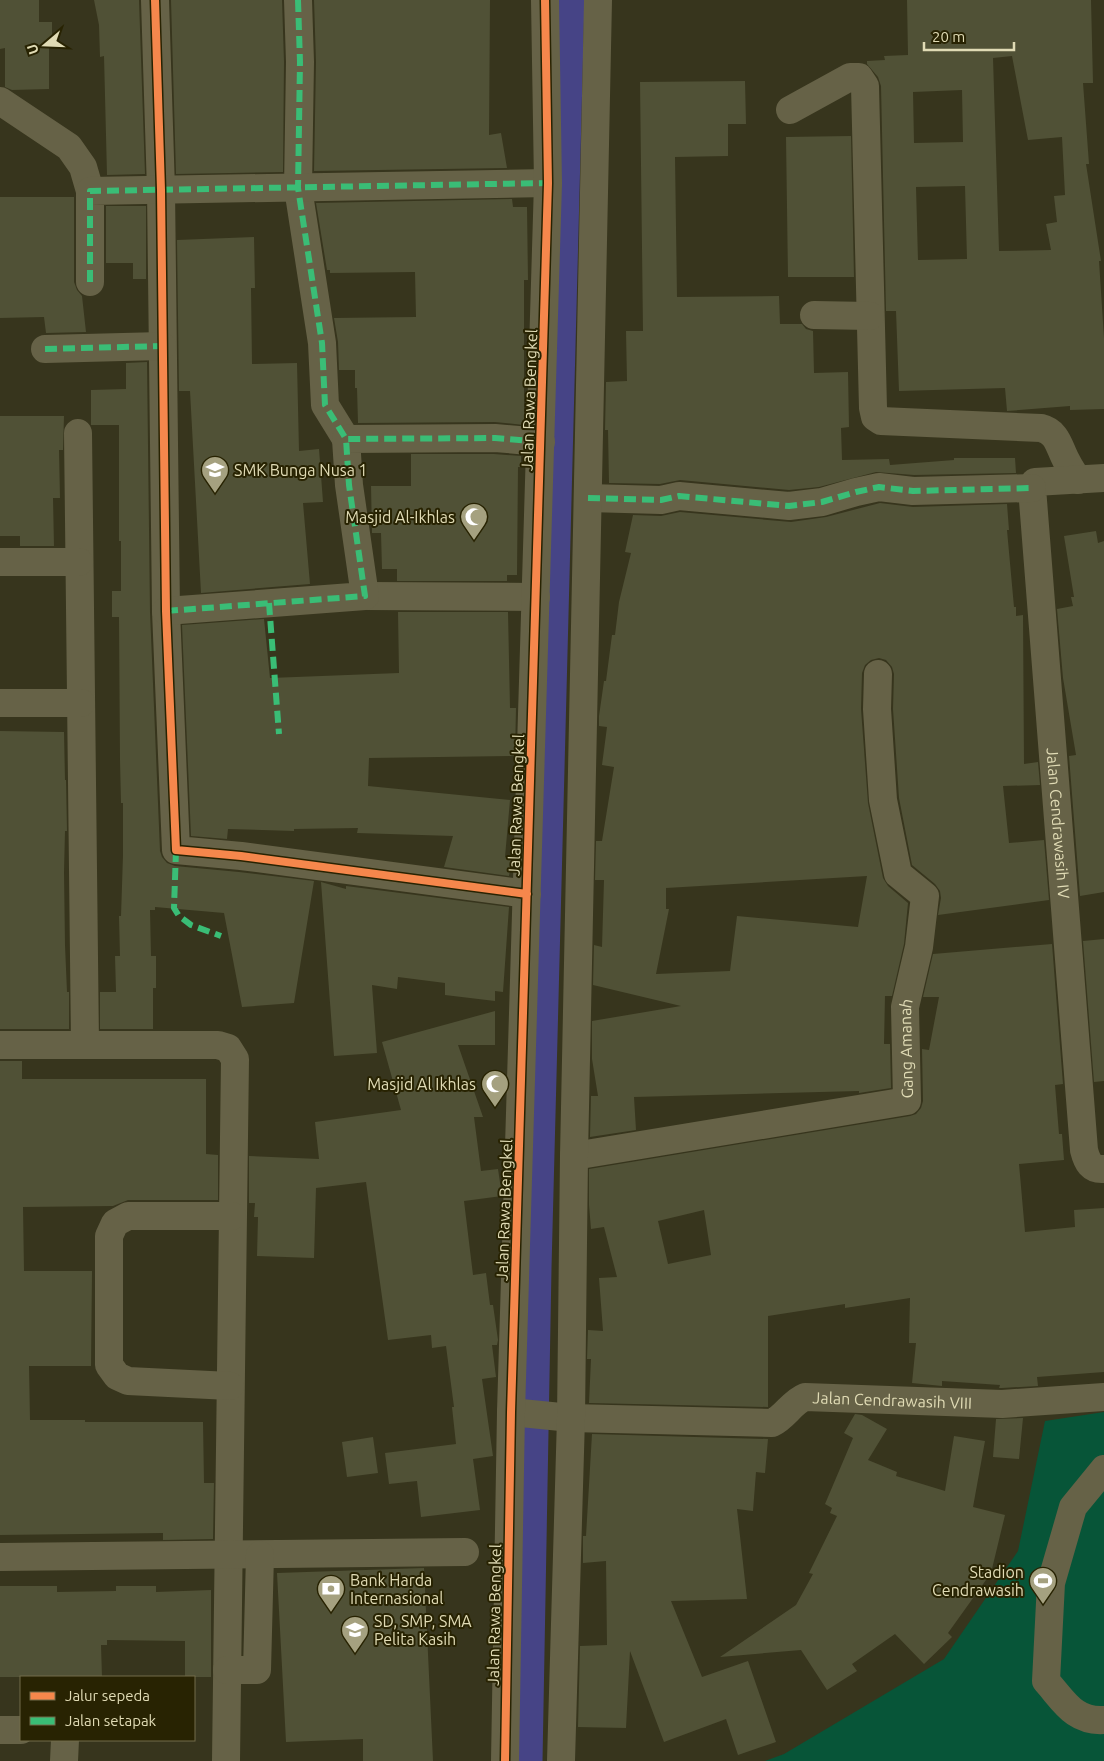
<svg xmlns="http://www.w3.org/2000/svg" width="1104" height="1761" font-family="Ubuntu,sans-serif">
<style>
.green{fill:#075538}
.lines{fill:none;stroke-linecap:round;stroke-linejoin:round}
.canal{stroke:#464486;stroke-width:31}
.building{fill:#505136;fill-rule:evenodd}
.minor{stroke:#666247;stroke-width:28}
.quiet{stroke:#3abd76;stroke-width:6;stroke-dasharray:12 6;stroke-linecap:butt}
.cycleway-casing{stroke:#282302;stroke-width:11}
.cycleway{stroke:#f5874c;stroke-width:8}
.labels{text-anchor:middle;stroke-width:4;stroke-linejoin:round;paint-order:stroke}
.street-label{font-size:16px;fill:#e0dbb5;stroke:#282302}
.poi-label{font-size:16px;fill:#e0dbb5;stroke:#282302;text-anchor:start}
</style>
<rect width="100%" height="100%" fill="#37351d"/>
<path class="green" d="M1104,1412v349h-339l19,-7 160,-95 74,-108 27,-130z"/>
<g class="lines">
<path class="canal" d="M527,1761l9,-493 33,-1268"/>
</g>
<path class="building" d="M0,0h39v22h13v26h-3v41l-37,1 -7,-3v-39l-5,1z
M94,0h45l6,174 -38,1 -3,-119 -4,1 -1,-32z
M171,0h111l2,62 -1,110 -107,2z
M314,0h176l-1,135 12,-2 6,35 -193,3 2,-109z
M907,0h184l2,83h-10l6,81h-3l15,97h-2l5,77v71l-34,1v-4l-63,5 -2,-23 -106,3 -3,-80h-10l-5,-225 -3,-9 -11,-13v-3l18,-1 -1,-4 24,-1zM1012,56l16,84 34,-3 3,58 -11,1 3,26 -11,2 5,26 -52,1 -6,-193zM962,90l1,52 -49,1 -1,-51zM965,186l2,73 -49,1 -2,-73z
M745,81l1,43h-18v32l-53,1 2,140 102,-1 1,28h22l4,5 7,2 1,42 34,-1 1,55 -8,1 1,32 47,-1 1,6 64,-5v-2h61l1,15 -102,2 -38,-3 -57,15 -30,3 -109,-10 -20,4 -51,-1 -1,-53h-3l1,-48 21,-1 -1,-50h17l-3,-249z
M851,136l3,141h-66l-2,-140z
M0,197h74v85l3,8 5,6 4,36 -40,1 -2,-16 -44,1z
M512,199l1,8h14l1,73h-4v145l-29,-3 -137,1 -1,-35h-2v-18h-16l-1,-28 -4,-24 82,-1 -1,-45 -85,1v-3h-3l-11,-67z
M106,206h40v73h-13v-16h-27z
M254,237l1,51h-4l1,76 45,-1 2,88 20,-2 4,53 -20,1 7,81 -109,9 -11,-202h-11l-2,-151z
M147,362l3,250 10,239 2,6 5,6 8,3 64,6 75,9 -20,122 -52,4 -18,-94 -69,-6v3h-5l1,46h5v32h-3v41h-53v-37h16l-1,-36h5l-1,-40h2l2,-61v-52h-2l-1,-43 -1,-143h-7v-26h9v-50h-2v-116h-28v-35l35,-1v-26z
M0,416h64l-1,34h-4l1,48h-7l1,48h-34v-10h-20z
M411,454h83l27,2v11h-3l-1,108h-10v6h-110v-12h-15l-1,-36h-9l-1,-47h40z
M880,503l33,4 94,-3 2,26h-2l7,77h2v9l7,-1 1,149 14,-2 2,23 -37,1 6,57 35,-3 5,60 -111,15 3,-17 -1,-7 -5,-7 -23,-19 -13,-67 -6,-89 1,-35 -2,-7 -6,-7 -7,-2 -8,2 -6,5 -3,8 -1,36 7,94 15,75 5,8 20,17 -4,41 -12,52h-7l-1,48h6l1,44 -32,5v-2l-225,6 2,33 -46,7 1,-41h7l-6,-37v-38l89,-15 -88,-21 1,-40 8,2 2,-67h-9l1,-39h6l12,-74 -12,-2 5,-38 -8,-1v-10l5,-35h2l6,-46h3l4,-33 12,-49 -6,-1 8,-37 28,1 19,-4 111,10 35,-5zM867,876l-9,51 -121,-11 -7,55 -74,3 13,-65h-3v-21z
M1096,531l2,12 6,-2v351l-24,4 -11,-140 7,-1 -13,-77 -6,-69 16,-3 -2,-9h3l-10,-61z
M398,612h110l2,96h6l-1,48 -146,2 -1,28 142,14 -5,57 7,2 -3,17 -65,-9 9,-31 -96,-3 1,-5 -64,1v2l-66,-2 -1,10 -36,-3 -9,-211 82,-6 6,59 129,-5z
M0,731l64,1 1,48h1l1,51h-2l-1,41 1,73 2,47h2v37h-69z
M321,882l25,7v-3l163,21 -6,85 -8,-1v10l-50,-6v-12l-47,-6 -1,12 -25,-4 5,68 -43,3z
M1104,939v142l-10,1 -11,-141z
M1052,944l11,140 -8,1 4,49h3l2,26 -45,4 6,68 50,-5 -1,-17 30,-2v164l-67,5 1,9 -36,2h-3l1,-3 -58,-4v5l-30,-3 4,-40h-7l1,-45 -65,10v-4l-77,12v91l-179,-4 2,-44h-4l1,-29 15,1 -4,-53 18,-1 -13,-50 -13,2 -2,-24v-36l321,-53 6,-2 5,-6 2,-7 -1,-52 7,1 10,-53h-16l10,-43zM704,1210l7,45 -43,9 -10,-43z
M495,1011v34h-37l25,72h-9l7,54 17,-2 4,27 -38,5 9,74 13,-2 4,32h3l5,35 -1,5h-5l4,32 -14,2 11,77 -20,3 7,51 -59,7 -4,-36 -28,3 -4,-31 71,-9 -4,-37h2l-8,-61 -14,2 -1,-13 -43,5 -22,-158 -50,6 -2,70 -57,-2 1,-39h-4l1,-14h-6v-47l70,3 -4,-37 86,-12 -19,-68z
M0,1061h22v18h184v75l12,1v45h-90l-15,6 -90,1 1,64h68l-1,95h-62l1,54h55v2h118l1,61h10l-1,56 -50,1v-7l-163,2z
M855,1414l7,1 25,14 -19,31 29,12 -1,4 49,15 9,-55 31,5 -12,66 32,8 -14,58 -43,60 4,4 -28,27 -29,-30 -43,30 5,7 -30,19 -26,-40 -81,7 76,-52 17,-31 -4,-1 28,-57 -7,-3 2,-5 -7,-4 28,-66 -9,-5z
M1023,1418l-4,41 -26,-2 3,-38z
M592,1434l176,5 -3,34 -9,-1 -3,39 -16,-2 10,90 -76,2 31,76 46,-16 28,81 -38,13 -12,-36 -62,23 -34,-91 -4,77 -48,-1 2,-81 27,-1 -1,-84 -23,2v-27h3z
M373,1437l5,36 -31,4 -5,-35z
M424,1568l9,193h-70v-22l-77,3 -9,-169z
M0,1586h57v6l59,-1v-5h40v6l55,-2v87h-26v-36l-78,-1v5h-6l1,32h-102z"/>
<g class="lines">
<g class="minor">
<path d="M155,0l6,190 5,421 10,239 65,6 286,38"/>
<path d="M298,0l2,62 -2,126 24,155 3,62 21,34"/>
<path d="M0,101l69,46 14,20 7,24"/>
<path d="M790,110l60,-33h9l6,9 8,322 2,9 6,4 160,7c17,4 18,20 26,34 3,6 7,12 11,18"/>
<path d="M90,282v-91l458,-8"/>
<path d="M814,315l56,1"/>
<path d="M45,349l117,-3"/>
<path d="M78,433l7,611"/>
<path id="s1" d="M1104,478l-69,4 -3,6 52,662c3,12 7,20 20,19"/>
<path d="M588,498l73,2 18,-4 110,10 33,-4 34,-10 23,-5 34,4 119,-3"/>
<path d="M0,562h79"/>
<path d="M365,596l171,1"/>
<path d="M166,611l199,-15 -16,-111 -3,-46 149,-1 46,4"/>
<path d="M0,703h81"/>
<path d="M0,1045h218l10,3 7,11 -9,702"/>
<path id="s2" d="M574,1156l333,-55 -2,-94 14,-60 6,-51 -27,-22 -15,-74 -6,-91 1,-35"/>
<path d="M230,1386l-102,-5 -11,-5 -8,-11v-129l6,-13 13,-7h104"/>
<path id="s3" d="M511,1412l60,6 201,5c13,-6 20,-21 33,-26l197,7 102,-7"/>
<path d="M1104,1469l-31,38 -22,76 -5,98c18,20 28,41 58,39"/>
<path d="M0,1557l465,-5"/>
<path d="M227,1670h30l3,-115"/>
<path d="M0,1730h21"/>
<path d="M64,1761l1,-21"/>
<path d="M505,1761l6,-349 37,-1229 -3,-183"/>
<path d="M561,1761l10,-343 3,-262 24,-1156"/>
</g>
<path class="quiet" d="M298,0l2,62 -2,126 24,155 3,62 21,34
M90,282v-91l458,-8
M45,349l117,-3
M588,498l73,2 18,-4 110,10 33,-4 34,-10 23,-5 34,4 119,-3
M269,603l10,131
M166,611l199,-15 -16,-111 -3,-46 149,-1 46,4
M176,850l-2,58 5,8 12,9 30,11"/>
<defs>
<path id="cycleway" d="M155,0l6,190 5,421 10,239 65,6 286,38
M505,1761l6,-349 37,-1229 -3,-183"/>
</defs>
<use href="#cycleway" class="cycleway-casing"/>
<use href="#cycleway" class="cycleway"/>
</g>
<defs>
<symbol id="school-pin" viewBox="-11 -11 22 30"><path d="M0 17L-7.5 6A9.5 9.5 0 1 1 7.5 6Z" fill="#a5a180" stroke="#282302"/><path d="M0-5L7-2L0 1L-7-2ZM-4 1L0 2.5L4 1V4Q0 6-4 4Z" fill="#fff"/></symbol>
<symbol id="mosque-pin" viewBox="-11 -11 22 30"><path d="M0 17L-7.5 6A9.5 9.5 0 1 1 7.5 6Z" fill="#a5a180" stroke="#282302"/><path d="M3.5-4.9A6 6 0 1 0 3.5 4.9A5 5 0 1 1 3.5-4.9Z" fill="#fff"/></symbol>
<symbol id="stadium-pin" viewBox="-11 -11 22 30"><path d="M0 17L-7.5 6A9.5 9.5 0 1 1 7.5 6Z" fill="#a5a180" stroke="#282302"/><path d="M0-5a6.5 5 0 1 0 0 10a6.5 5 0 1 0 0-10ZM-3.5-1.8h7v3.6h-7Z" fill="#fff"/></symbol>
<symbol id="bank-pin" viewBox="-11 -11 22 30"><path d="M0 17L-7.5 6A9.5 9.5 0 1 1 7.5 6Z" fill="#a5a180" stroke="#282302"/><path d="M-6-4H6V4H-6ZM0-2.3a2.3 2.3 0 1 0 0 4.6a2.3 2.3 0 1 0 0-4.6Z" fill="#fff"/></symbol>
</defs>
<g fill-rule="evenodd">
<use href="#school-pin" x="199" y="454" width="32" height="43"/>
<use href="#mosque-pin" x="458" y="501" width="32" height="43"/>
<use href="#mosque-pin" x="479" y="1068" width="32" height="43"/>
<use href="#stadium-pin" x="1027" y="1565" width="32" height="43"/>
<use href="#bank-pin" x="315" y="1573" width="32" height="43"/>
<use href="#school-pin" x="339" y="1614" width="32" height="43"/>
</g>
<g class="labels">
<g class="street-label">
<text transform="translate(529 400) rotate(-88)" y="6">Jalan Rawa Bengkel</text>
<text transform="translate(516 805) rotate(-88)" y="6">Jalan Rawa Bengkel</text>
<text dy="6" stroke="none"><textPath href="#s1" startOffset="412">Jalan Cendrawasih IV</textPath></text>
<text dy="6" stroke="none"><textPath href="#s2" startOffset="390">Gang Amanah</textPath></text>
<text transform="translate(504 1210) rotate(-88)" y="6">Jalan Rawa Bengkel</text>
<text dy="6" stroke="none"><textPath href="#s3" startOffset="391">Jalan Cendrawasih VIII</textPath></text>
<text transform="translate(494 1615) rotate(-89)" y="6">Jalan Rawa Bengkel</text>
</g>
<g class="poi-label">
<text x="234" y="476">SMK Bunga Nusa 1</text>
<text x="455" y="523" text-anchor="end">Masjid Al-Ikhlas</text>
<text x="476" y="1090" text-anchor="end">Masjid Al Ikhlas</text>
<text x="1024" y="1578" text-anchor="end">Stadion<tspan x="1024" dy="18">Cendrawasih</tspan></text>
<text x="350" y="1586">Bank Harda<tspan x="350" dy="18">Internasional</tspan></text>
<text x="374" y="1627">SD, SMP, SMA<tspan x="374" dy="18">Pelita Kasih</tspan></text>
</g>
</g>
<rect x="20" y="1676" width="175" height="65" fill="#282302" stroke="#726d4a"/>
<rect x="30" y="1692" width="25" height="8" fill="#f5874c" stroke="#726d4a"/>
<text x="65" y="1701" font-size="15" fill="#e0dbb5">Jalur sepeda</text>
<rect x="30" y="1717" width="25" height="8" fill="#3abd76" stroke="#726d4a"/>
<text x="65" y="1726" font-size="15" fill="#e0dbb5">Jalan setapak</text>
<g transform="translate(45 45) rotate(251)" stroke="#282302" stroke-width="4" paint-order="stroke">
<path d="M0-4L9 19L0 12L-9 19Z" fill="#e0dbb5"/>
<text y="-8" font-size="14" font-weight="bold" text-anchor="middle" fill="#e0dbb5">U</text>
</g>
<path d="M924 42v8h90v-8" fill="none" stroke="#e0dbb5" stroke-width="2.5"/>
<text x="932" y="42" font-size="15" fill="#e0dbb5" stroke="#282302" stroke-width="4" paint-order="stroke">20 m</text>
</svg>
